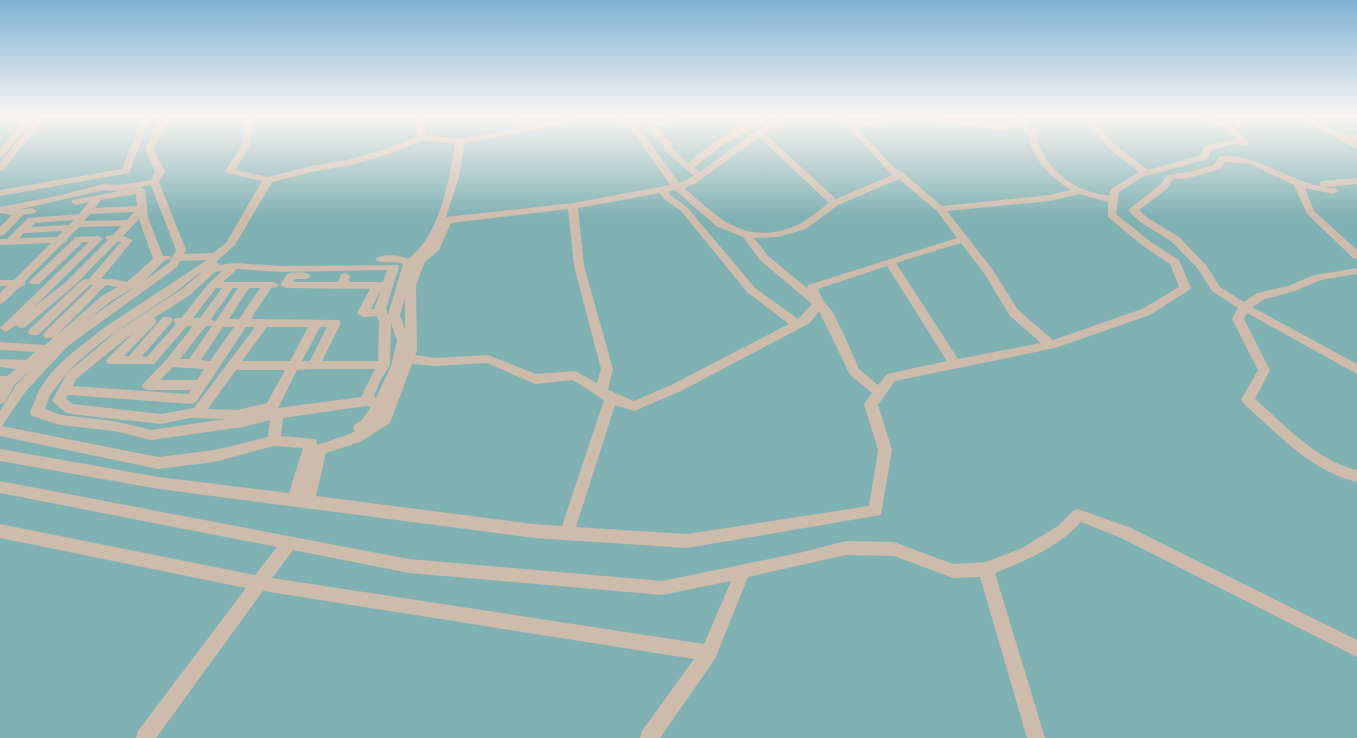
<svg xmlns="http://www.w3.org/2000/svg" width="1357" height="738" font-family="Overpass,sans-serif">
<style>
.water{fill:#7fb0b2}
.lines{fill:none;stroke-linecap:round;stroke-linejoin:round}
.minor{fill:#cdbbac;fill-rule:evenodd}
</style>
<rect width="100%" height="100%" fill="#f4ebe1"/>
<path class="water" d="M0,116h1357v622h-1357z"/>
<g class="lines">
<path class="minor" d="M39,116h8l-44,54 -3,1v-9z
M143,116h8l-22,57 -129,23v-6l122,-21z
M165,116h9l-7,8 -14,25 12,22 -6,11 27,68 -2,4 29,-1 13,-10 36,-62 -35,-8 -2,-2 16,-24 7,-31h8l-7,31 -14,23 33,7 43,-11 36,-6 39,-11 32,-13 -4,-20h8l5,19 33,4 55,-10 -3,-7 4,-6h8l-4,6 3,5 55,-11h13l-27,8 -100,20 -5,33 -13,40 127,-14 97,-18 -39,-56 -27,-13h11l22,9 42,58 15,-7 -30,-26v-5l-5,-3 -11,-16 1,-2 31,-8h13l-36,11 8,11 7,4v6l16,15c19,-17 60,-47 86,-47l-54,31 -26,21 6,4 56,-41 26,-15h8l-4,6 -22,11 72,66 56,-24 -43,-47 -22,-12h10l16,7 51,-7 98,8 16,-2 -1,-6h6l3,7 10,8c2,26 26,50 49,59 8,3 16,4 24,6l2,-7 28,-17 -31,-24 -27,-32h8l25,28 34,26 53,-15 3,-9 32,-7 -12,-12 -35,-11c27,0 43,6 60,27l-4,3 -11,-2 -23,6 -3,9 -66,18 -23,15 -3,22 35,28 28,18 12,28 -2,2 -39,25 -95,33 -160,33 -17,24 14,45 -11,65 -194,33 -153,-10 -375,-49 -159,-28v-12l159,28 130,16 14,-45 -29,-2 -60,16 -56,7 -158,-33v-25l16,-26 14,-14 -15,13 -10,18 -5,2v-28h7l9,-7 -16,-2v-8l26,1 9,-8 -35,-2v-8l45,3 8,-7h-8l-2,-3 2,-3 48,-47h-3l-52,50h-8l-2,-3 2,-3 52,-49 7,-1 32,-37 -3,-1 -43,44 -50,42 -4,1 -5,-3 -10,7 -6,-4 89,-86h-6l-44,42h-8l-2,-2 2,-2 45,-43 22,-1 5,3 -69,68 33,-26 41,-41 -3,-2 1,-2 7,-1 8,-9 -42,1 -12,12v3l-4,1 -38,38v4c-11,3 -15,15 -25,19v-11l7,-7h-7v-6h14l37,-37 -51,2v-6h7l21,-21 51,-4 10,-12 -13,3 -5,-3 2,-2 67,-13 5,3 3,27 15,39h7l1,2 -8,4 -19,19 25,-18 7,-13 -25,-65 -33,6 -14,-1 -87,20 15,-2 5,3 -2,2 -12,2 -19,20 -4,1v-9l12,-12 -12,-2v-6l57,-11 47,-12 14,1 33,-5 4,-9 -10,-22 14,-26zM909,120l93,10 19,-3c9,7 6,10 10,20 8,18 23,33 40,43l-21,5 -108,11 -39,-33 -9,-5 -36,-40zM759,137l70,66c-10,7 -21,17 -32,22 -51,22 -77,-6 -113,-37l12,-5zM424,140l31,4c-6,36 -15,92 -47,115 -9,-4 -26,-6 -33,0 7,6 19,1 28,5l-15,51 -2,-7 13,-41 -1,-2 -116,1 -48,-3 -14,2 -4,-3 19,-17 37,-63 39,-10 40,-7 41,-12zM899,179l38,32 20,27 -149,47 -1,3 -39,-32 -14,-18 24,-1 28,-8 32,-24zM675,190l41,36 27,11 17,23 52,44 -14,15 -43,-31 -68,-81 -17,-12 -1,-4zM660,193l3,5 18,13 66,81 42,32 -118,61 -37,16 -26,-11 5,-21 -29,-103 -6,-58zM136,194l1,12 -42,2 6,-8zM1079,194l29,8v15l35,29 27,18 9,23 -37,22 -89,31 -35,-30 -25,-40 -46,-59 103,-10zM568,209l6,57 27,103 -4,14 -22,-12 -39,3 -48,-19 -52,3 -21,-3 2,-4 -1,-66 9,-23 14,-12 12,-27zM134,212l-7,8 -43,1 6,-7zM139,219l14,40 -26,23 -15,-3h-11l32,-39 -10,-4zM74,220l-5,5 -38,2 4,-4zM63,231l-6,6 -38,1 5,-5zM961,243l23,30 26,43 31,27 -83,16 -62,-96zM207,260l-102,67 -38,30 -16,16 -12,17 -9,22 2,4 28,9 54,6 37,9 92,-13 27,-7 -2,17 -54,13 -56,7 -156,-31 24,-35 42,-45 109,-79 3,-6zM887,266l60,95 -60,13 -9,11 -19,-16 -14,-32 -13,-26 -8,-9 -6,-13zM237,269l45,3 105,-2 -4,12h-34l1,-6 -5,-3 -4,1 -3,8h-45l2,-3h11l5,-3c-5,-5 -17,-4 -24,-2l-7,11 6,3 84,1 -13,24 6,4 14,-1 2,6 -1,39h-56l19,-38 -2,-3 -88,-1 20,-31 6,-1 2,-2 -6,-3h-50zM222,271l-13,12 -28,35h-6l-2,3 3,3 -29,33 -5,-1 29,-33 2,-3 -2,-3h-8l-34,39h-5l31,-32 2,-3 -3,-3 36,-23 25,-23zM202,272l-20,17 -66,43 -49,41c30,-32 68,-53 104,-78 11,-7 19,-16 31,-23zM106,285l12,2 -15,8 -47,41zM136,286l-46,32 21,-17zM216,288h6l-22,30h-7zM233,288h5l-23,34 -4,-3zM249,288h11l-21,31h-10zM381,290l-7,19h-3zM405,298v31l-5,-14zM819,311l31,64 22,18 -8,11 14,46 -9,56 -182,28 -111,-7 39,-122 19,6 47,-20 129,-68zM391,323l6,18 -6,25 -15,32 -2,-1 5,-14 11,-18zM187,326h6l-27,34 -24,25 1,3 5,2h43l-3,4 -115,-8 3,-7 58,-47 -26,26 -2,3 2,3h46zM206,326h6l-23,33h-9zM223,327h11l-24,34 -9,-1zM246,327h9l-61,81 -33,6 -88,-10 -7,-5 2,-4 123,9 5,-2zM267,327h41l-18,34h-48zM320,327h7l-17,34h-8zM487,363l48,21 38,-4 31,20 -42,126 -28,-2 -218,-28 10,-43 34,-11 30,-19 22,-59 24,2zM173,367l31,2 -7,11h-37zM314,369h61l-14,28 -83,11 19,-38zM236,370h49l-18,33 -30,7 -29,-1zM67,373l-15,28 13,11 5,2 91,10 29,-6 35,1 -74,11 -37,-9 -53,-6 -16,-6 5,-14zM366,406l5,1 -9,13 -7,4 -2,4 2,3 -5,3 -33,11 -1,-6 -35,-3 2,-18z
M1237,116h8l-5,11 -3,1 -4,-3z
M1295,116c23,-1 39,21 62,19v6h-3l3,1v7z
M0,117h30l4,2 -31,37 -3,1v-8l23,-28h-23z
M1222,156c36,-1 63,23 98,30v-4l3,-1 34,-3v6l-32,3 11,2 2,2 -5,3 -28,-6 9,23 43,39v9l-4,-1 -46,-44 -13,-29 -44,-21 -25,-2 -5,7 -31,9 -16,1 -6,10 -28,21 9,8 31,19 27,28 14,22 24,15 13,-9 31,-7 26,-11 43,-7v6l-36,6 -26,11 -30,8 -13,8 105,57v10l-110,-61 -3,6 26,51 -15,29c30,26 62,62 102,71v12c-47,-11 -79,-48 -114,-79l-2,-3 17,-30 -26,-51 6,-11 -26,-17 -14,-22 -27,-28 -31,-19 -12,-12 32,-25 7,-10 21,-3 26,-7 5,-8z
M0,481l409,78 253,22 141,-29 43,-11 48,1 59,22 33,-2 36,-14 36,-22 15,-15 5,-2 53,19 226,112v17l-236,-119 -40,-16c-24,26 -54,38 -86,51l50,165h-18l-47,-161 -27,1 -59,-22 -48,-1 -98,22 -33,82 -55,79h-20l2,-7 52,-72 -431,-68 -107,147h-20l2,-7 108,-143 -246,-50v-14l255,51 22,-28 -277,-54zM293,550l116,23 253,22 69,-14 -27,63 -432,-66z"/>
</g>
<linearGradient id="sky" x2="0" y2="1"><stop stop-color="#7eb2d2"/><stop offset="0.53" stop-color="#faf6f2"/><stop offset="1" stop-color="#faf6f2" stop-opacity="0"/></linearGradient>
<rect width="1357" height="219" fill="url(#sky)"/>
</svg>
